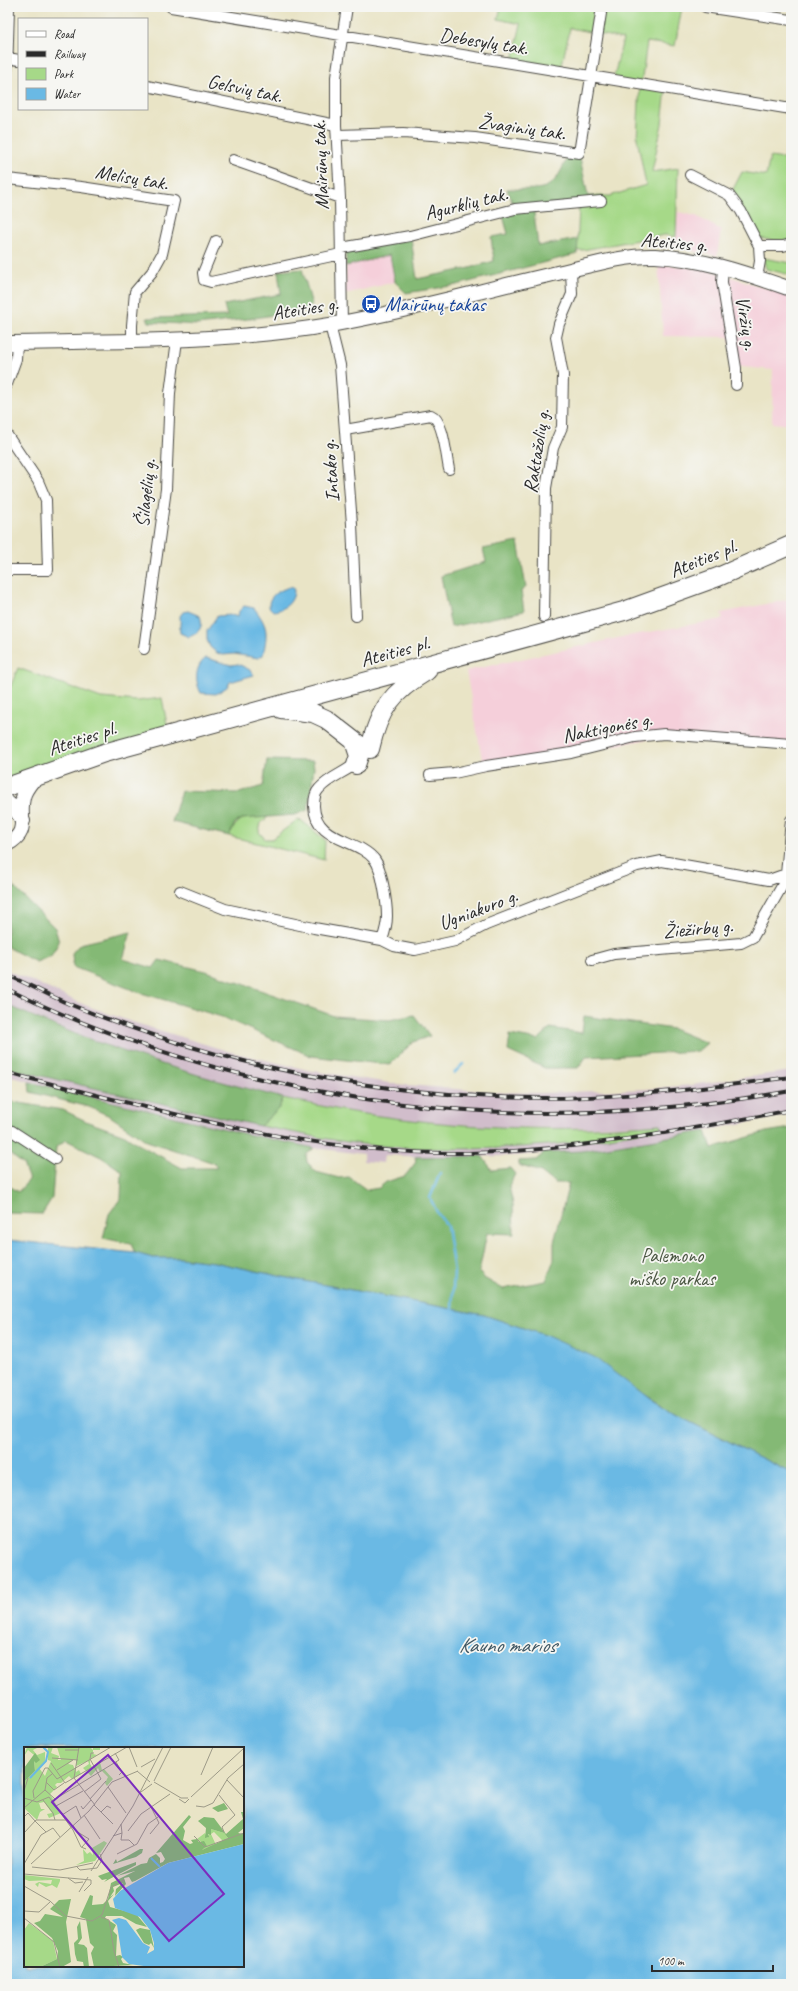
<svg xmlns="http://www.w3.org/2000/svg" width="798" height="1991" font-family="Caveat,sans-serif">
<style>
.built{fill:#f5cfda}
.industrial{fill:#d1bdcb}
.green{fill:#a6d988;stroke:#68825a}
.forest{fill:#84b974;stroke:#587250}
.water{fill:#6ab9e4;stroke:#4a7288;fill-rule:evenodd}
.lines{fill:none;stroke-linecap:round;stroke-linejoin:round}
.stream{stroke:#6ab9e4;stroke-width:2.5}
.street-casing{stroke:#484742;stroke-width:12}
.secondary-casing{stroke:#484742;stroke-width:16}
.highway-casing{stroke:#484742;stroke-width:20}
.street{stroke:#fff;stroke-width:10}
.secondary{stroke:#fff;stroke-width:14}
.highway{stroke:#fff;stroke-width:18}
.rail-casing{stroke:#2b2b2b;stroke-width:4}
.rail{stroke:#f6f6f2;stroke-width:2.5;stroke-dasharray:8;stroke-linecap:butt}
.labels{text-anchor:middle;stroke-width:3.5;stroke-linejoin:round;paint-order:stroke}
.street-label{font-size:20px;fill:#2b2b2b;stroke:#f6f6f2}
.transit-label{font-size:20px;fill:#164399;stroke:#f6f6f2;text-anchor:start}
.park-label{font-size:20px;fill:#4a5642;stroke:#f6f6f2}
.water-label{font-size:21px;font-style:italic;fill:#3e5662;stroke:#f6f6f2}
.inset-river{fill:none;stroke:#6ab9e4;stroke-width:2}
.inset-road{fill:none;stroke:#9d9a88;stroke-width:1}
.view{fill:#7b2cbf;fill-opacity:0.15;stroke:#7b2cbf;stroke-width:2}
.inset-edge{fill:none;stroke:#2b2b2b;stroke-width:2}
</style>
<rect width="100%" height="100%" fill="#f6f6f2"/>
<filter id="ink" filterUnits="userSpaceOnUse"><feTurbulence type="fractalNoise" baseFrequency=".025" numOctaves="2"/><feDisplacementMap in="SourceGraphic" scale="8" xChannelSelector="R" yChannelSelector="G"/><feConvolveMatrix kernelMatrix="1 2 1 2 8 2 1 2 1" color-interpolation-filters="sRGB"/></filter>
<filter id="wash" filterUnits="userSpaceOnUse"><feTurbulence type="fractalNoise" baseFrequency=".012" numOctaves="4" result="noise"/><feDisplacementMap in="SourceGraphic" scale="16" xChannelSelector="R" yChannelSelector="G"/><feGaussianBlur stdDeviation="0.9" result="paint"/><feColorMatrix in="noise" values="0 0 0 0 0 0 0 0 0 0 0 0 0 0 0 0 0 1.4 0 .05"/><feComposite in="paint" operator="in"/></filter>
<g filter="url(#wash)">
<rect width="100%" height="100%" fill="#e9e4c6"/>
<path class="built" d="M678,212l18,4 25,14 -4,26 -43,-9 3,-17z
M390,255l5,27 -50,12 1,-28z
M658,264l48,5 85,27v129l-19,-2 1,-53 -40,-4 -4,-29 -66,-1z
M791,599v148l-126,-11 -181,34 -18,-99 161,-35 96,-17 -2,-6z"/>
<path class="industrial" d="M7,970l78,35 44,16 102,31 82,19 83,13 97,8 49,1 104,-4 45,-4 100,-14v43l-145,28 -64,9 -70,5 -85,1 -43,-2 -1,8 -20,-2v-7l-49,-6 -68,-14 -239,-58v-8l253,58 77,14 33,4 32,3 175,-5 84,-14 -1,-4 -92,4 -70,-1 -70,-5 -72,-9 -73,-15 -104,-27 -80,-27 -92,-39z"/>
<path class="green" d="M501,7h181l-7,39 -28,-4 -6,43 25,4 -4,35 -10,48 26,-4 -2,69 -11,-2 -88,16 2,-44 9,-11h22l36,-11 -9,-47 3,-53 -27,-4 10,-42 -53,-11 -9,41 -48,-9 8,-36 -23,-5z
M770,157l21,3v79l-7,3 -26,-4 -27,-45 11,-21 24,4z
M763,258l28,5v12l-25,-6z
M18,668l83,30 37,3 24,-3 6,32 -161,51v-86z
M268,817l-7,6 -2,9 6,7h7l25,-19 5,1 23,19 -1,20 -95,-24c11,-22 16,-18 39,-19z
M283,1098c25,5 50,11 75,15 99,15 202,20 302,11l1,4c-28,5 -56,10 -84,14 -68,8 -138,9 -206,3 -38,-4 -74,-12 -111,-19l19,-18z"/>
<path class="forest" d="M570,151l9,2 9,43 -5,6 -45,5 -4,6 4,33 40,-7 -1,15 -120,31 -51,8 -11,-11 -5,-27 -44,11v-17l65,-11 6,41 53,-11 24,-7 -3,-24 17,-3 -6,-22 13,-3 -8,-20c42,1 46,3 63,-38z
M302,269l10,36 -7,5 -57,9 -51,6 -48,-3 -2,-4 80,-2 -3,-11 57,-11 -3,-23z
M518,542l8,45 -5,4 3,20 -73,16 -10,-51 45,-14 -3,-13z
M267,760l46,1 1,7 -6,42 -13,5 -53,4 -7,4 -6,13 -57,-14 9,-31 58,2 24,-7z
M7,880l48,48 4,14 -8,14 -15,6 -29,-15z
M131,932l-8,27 30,9 6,-8 47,11 128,45 55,4 25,-5 16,21 -17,6 -23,23 -79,-9 -89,-39 -84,-25 -65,-25 -1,-14 8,-9z
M7,1005c89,41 181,69 276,93l-4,10 -19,18 -253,-58z
M584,1016l89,13 34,14 -9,8 -112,6 -8,11h-33l-37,-17 2,-16 28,5 12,-12 32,5z
M29,1082l217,52 68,14 -8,7 1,7 9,10 23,6 10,-1 18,13 12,-2 7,-6 19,-6 11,-14 -1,-5 67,-1 10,14 18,-2 5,6 -6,12 4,18 1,30 -27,-1 -8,39 5,6 19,11 43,-8 8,-22v-17l15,-59h-14l-14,-11 -23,-7v-4l18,-1 8,-7 38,-2 124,-20 6,17 54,-16 25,-4v345l-113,-57 -131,-80 -63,-21 -196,-37 -74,-16 -34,-4h-27l-18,-5 -4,-9 -28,-6 6,-24 12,-16 1,-27 -21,-14 -35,-17 -10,7 -4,51 -10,16 -35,-1v-28l11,7 11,-12 -6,-16 -16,-12v-51l56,9 25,12 37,13 13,9 44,24h35l-3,-5 -67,-22 -37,-25 -21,-9 -59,-15z"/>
<path class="water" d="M289,587l4,1 1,3c0,11 -11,20 -21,20l-4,-4c-1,-12 10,-16 20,-20z
M244,606l10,2c14,18 14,24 9,47l-5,3 -24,-4 -11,1 -6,-2 -7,-6 -3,-7v-9l10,-15 14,-1 7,2 1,-6z
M188,611l12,5c4,11 -1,17 -11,21l-9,-4c-1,-6 1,-11 0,-17l3,-4z
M206,658l25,7 7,-1 12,6 4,5 -24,7 -3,5 -11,7 -15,-1c-6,-11 -7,-26 5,-35z
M7,1240l128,13 18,5h27l34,4 74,16 196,37 63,21 47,21 55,42 29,17 113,57v511h-784zM25,1748h218v218h-218z"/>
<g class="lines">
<path class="stream" d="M454,1073l9,-9
M440,1173l-10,25 8,16 9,12 7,45 -2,38"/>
</g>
</g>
<g filter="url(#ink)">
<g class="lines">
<defs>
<path id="street" d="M171,7l620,102
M705,7l86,13
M8,58l11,2
M7,73l2,-66
M147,86l189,39
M338,135l65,-2 72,5 104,15 23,-146
M233,160l107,38
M690,175l39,20 12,16 18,35 1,15 -3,17
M7,179l74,8 93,14 -12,53 -10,18 -17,20 -3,33v16
M216,241l-13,32 1,7 7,2 130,-28
M759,246h24l8,-2
M341,248l69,-12 105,-27 86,-8
M723,267l-1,15 14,86v17
M342,323l-2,-125 -4,-73v-48l11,-70
M330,325l10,40 12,159 4,92
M7,384l9,-25 1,-16
M345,430l86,-15c13,5 15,41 18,54
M7,435l31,46 8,19 2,70h-41
M544,617l2,-129 7,-40 9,-21 1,-52 -7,-38 3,-13 13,-30 -1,-24
M144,649l22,-160 4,-96 7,-53
M359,761c-12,11 -30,16 -40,28 -4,4 -5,11 -5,17 1,36 44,32 61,54 7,9 12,44 12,56 0,9 -2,16 -5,24
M430,775l24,-2 32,-7 85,-13 64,-16 29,-3 127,10
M180,891l45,18 89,19 68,12 12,6 21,4 40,-9 31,-16 151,-59 25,-5 107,19 17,-6
M592,960l22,-6 127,-11 12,-6 29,-51 4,-12 5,-54
M7,1130l5,1 43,28"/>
<path id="secondary" d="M7,343c108,-2 217,0 323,-18 75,-13 149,-34 223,-51 33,-7 68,-19 102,-18 47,2 92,18 136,33
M7,802l7,6 9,13
M7,844c24,-12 11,-27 16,-46 1,-8 8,-15 13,-22"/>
<path id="highway" d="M281,709l32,4 13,6 36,28 8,2c9,-40 22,-57 57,-78
M354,741l5,15 -3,9
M7,787l97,-34 520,-142 94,-34 73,-32"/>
</defs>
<use href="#street" class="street-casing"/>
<use href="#secondary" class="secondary-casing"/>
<use href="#highway" class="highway-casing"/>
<use href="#street" class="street"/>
<use href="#secondary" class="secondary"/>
<use href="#highway" class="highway"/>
<defs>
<path id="rail" d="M7,975c21,9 41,20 62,29 129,53 269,84 408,92 105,7 210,-5 314,-19
M7,989c166,81 355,123 539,124 82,0 164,-8 245,-22
M7,1073c142,34 285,77 432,80 118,2 236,-21 352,-43"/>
</defs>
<use href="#rail" class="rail-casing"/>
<use href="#rail" class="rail"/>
</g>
</g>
<defs>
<symbol id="bus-disc" viewBox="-11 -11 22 22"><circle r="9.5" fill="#1a4fb4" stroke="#f6f6f2"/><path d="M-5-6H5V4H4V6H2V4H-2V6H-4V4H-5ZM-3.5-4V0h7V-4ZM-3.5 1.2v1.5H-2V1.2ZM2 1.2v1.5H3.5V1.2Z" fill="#fff"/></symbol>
</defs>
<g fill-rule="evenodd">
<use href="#bus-disc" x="360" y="293" width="22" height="22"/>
</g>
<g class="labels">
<g class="street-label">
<text transform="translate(484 41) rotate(9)" y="7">Debesylų tak.</text>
<text transform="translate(245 88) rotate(12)" y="7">Gelsvių tak.</text>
<text transform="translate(522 127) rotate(8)" y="7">Žvaginių tak.</text>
<text transform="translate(320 165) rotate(-92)" y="7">Mairūnų tak.</text>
<text transform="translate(132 177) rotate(10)" y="7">Melisų tak.</text>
<text transform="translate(466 203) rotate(-14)" y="7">Agurklių tak.</text>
<text transform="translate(674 242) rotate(5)" y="7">Ateities g.</text>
<text transform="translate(305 308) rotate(-9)" y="7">Ateities g.</text>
<text transform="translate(747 323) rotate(81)" y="7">Viržių g.</text>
<text transform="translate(536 451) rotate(-81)" y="7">Raktažolių g.</text>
<text transform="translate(330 471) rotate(-94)" y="7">Intako g.</text>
<text transform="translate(145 493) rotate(-84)" y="7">Šilagėlių g.</text>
<text transform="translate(703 558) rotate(-22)" y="7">Ateities pl.</text>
<text transform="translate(395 651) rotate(-15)" y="7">Ateities pl.</text>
<text transform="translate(607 727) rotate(-11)" y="7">Naktigonės g.</text>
<text transform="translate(82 738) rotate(-18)" y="7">Ateities pl.</text>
<text transform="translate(478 909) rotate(-21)" y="7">Ugniakuro g.</text>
<text transform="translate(698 928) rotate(-5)" y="7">Žiežirbų g.</text>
</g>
<g class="transit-label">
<text x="385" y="311">Mairūnų takas</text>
</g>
<g class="park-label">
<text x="672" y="1262">Palemono<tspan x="672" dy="23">miško parkas</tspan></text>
</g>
<g class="water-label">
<text x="507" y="1652">Kauno marios</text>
</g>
</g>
<g transform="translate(24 1747)">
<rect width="220" height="220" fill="#e9e4c6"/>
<path d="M3,0h12l-6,3 4,5 8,-3v9l-6,7 6,8 6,-15 -3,-1v-13h5l-2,6 8,3 -1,4h3l-4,-13h33l3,3v-3h7v3h-7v4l4,1 -7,4v5l2,3 8,-5 2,8 2,-1 9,10 -6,7 -2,-3 3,-6 -6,-6 -2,1 -2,-4 -7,8 -8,-8 6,-4 -1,-3 -12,5v-6h-3l-5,4 5,1 3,7 3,-2 2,4 -9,5 -3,-3 -8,7h-4l-2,2 2,2 -7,7 11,19 -12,5 -2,-4 5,-1 -8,-11 -5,1 2,6h4l-5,3 -3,8 -13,-12v-26l11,-11 -1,-10 5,-2 -11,-9 -4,6zM187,82l13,4 4,5 -5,3 -9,-9 -3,2 5,11 -14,5 5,-4 -10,-7 8,-6 2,5zM80,94l3,2 -12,18 -19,4 8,-4 -1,-12 4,5 3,-2 3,3 -1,-7zM0,128l36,4v2l-3,7 -5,-3 -6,2 -7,-4 -1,4 -3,-3 4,-2 12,2 1,-4 -23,1 -5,-2zM5,176l24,18 4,18 -17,8h-16v-37z" fill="#a6d988"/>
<path d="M11,6l5,7 -4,3 -2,-2 1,10 -11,11v-14zM200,56l4,6 -10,3 -6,-4zM217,65h3v16l-6,5 6,1v10l-76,19 -33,18 -3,1 -3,-5 -5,1 2,6 -11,12 1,-7 7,-6 -10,4 1,4 -4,6 4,-3 -6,7 2,6 26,7 11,13 -11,-3 -14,-8h-16l-1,2 11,7 -3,6 4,4 -1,21 4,-1 3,2 -2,2 2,4 10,2 -39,2 -3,-14 3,-6 -4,-4 -4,-24 -6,-2 10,-22 3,1 -1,9 11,-1 5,-5 3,-16 24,-12 -18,5 24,-12 6,-1 2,-5 7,-4 4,4v5l3,-1 2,-3 -4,-7 -5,1 33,-38 2,2 -8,10 2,4 -2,9 7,4 3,-1 -2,-3 6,-1 2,3 5,-1 3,5 -5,4 26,-12 -4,-5 -13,-4v6l-3,-1 1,3 -4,1 1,-10 -8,-7 6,-4 10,1 12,16 17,-15zM116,102h3l-1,4 -6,4 -23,7 3,-5 1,3zM112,115v3l-32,17 3,-3 -5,1 -4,-4zM47,152l-5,23 5,40 -9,5h-22l17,-8 1,-8 -6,-13 -18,-15 6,-2 5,-7 18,3 -13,-8 9,-9zM56,174l2,17 -4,6 6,1 3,3 2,19h-5l-1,-5 -6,-1 -2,-7 -1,-11 4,-4 -1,-12zM116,181l10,2 4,18 -3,-5 -2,2 -5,-2 -8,-13z" fill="#84b974"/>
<path d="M220,97v123h-93l-22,-3 -7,-7 -5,-32 -5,-5 7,-2 7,2 17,23 7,4 -3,7 7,-4v-7l-4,-13 -10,-13 -25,-9 -2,-9 7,-8 48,-28z" fill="#6ab9e4"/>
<path class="inset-river" d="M6,31l16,-17 2,-9 -5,-5M127,111l9,9"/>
<path class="inset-road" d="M55,0l-5,31 21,27M105,0l8,20M41,3h14M28,11l26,2M92,15l6,10 -3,3M27,16l14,20 62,-36M117,20l14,-8M33,23l16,-10M113,24l13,11M177,28l12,-28M203,33l17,18M130,34l17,-34M22,35l8,8 10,-7M130,35l27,16h7M84,40l18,26M21,43l10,9M0,44l4,-13M60,45l17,-13 -11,-20 1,-6h3M117,45l11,-8M195,48l16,20 -13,12 2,5M167,50l53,-49M0,51l13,4 12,-5 24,33 8,17 5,2M10,51l-1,-7 12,-23h3l9,11 54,-32M66,52l16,-18M155,52l6,4 4,-4M19,53l10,13 2,7M28,54l67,-41 -4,-7M70,58l19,19M32,59l27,-15M57,59l2,3 8,-9M172,59l8,1 9,-4 15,-25 16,-14M0,61l21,-18 2,-12 5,-4M77,65l6,-6 4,2M38,68l14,-9 5,12M60,68l16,24M0,70l4,-4 7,8M11,74l11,11M49,78l3,6 13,8 -7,8M104,84l13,-17 29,-20M0,86l12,-13h31M98,86l-1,7h8l5,5M126,87l9,-11 -8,-16M89,89l9,-3 -1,-9M170,89l11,11 39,-14M93,107l20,-10 11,-20 10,-7M0,117l17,-29 12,-7 7,9M7,117l58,-53 23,-29 26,-11M52,119l4,4 17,-2 5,-8 -2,-6M8,120l28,3 33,-7M67,124l42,-65 30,-59M0,127l67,6v4l-7,7M44,131l7,5 8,-1M0,139l26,15 16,15 26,5 10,-6 9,-28 13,-7M55,145l9,-15M0,164l15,1 11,-10M77,170l8,3 5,31 5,16M0,171l30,24 6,25"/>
<path class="view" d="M84,8l116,139 -55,47 -117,-139z"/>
<rect width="220" height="220" class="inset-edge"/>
</g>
<rect width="798" height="1991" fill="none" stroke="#f6f6f2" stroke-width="24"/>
<rect x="18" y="18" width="130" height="92" fill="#f6f6f2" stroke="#a5a5a2"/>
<rect x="26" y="31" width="20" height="6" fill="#ffffff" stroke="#a5a5a2"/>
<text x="54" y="38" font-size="12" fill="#2b2b2b">Road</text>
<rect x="26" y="51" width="20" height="6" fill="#2b2b2b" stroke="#a5a5a2"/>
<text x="54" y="58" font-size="12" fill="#2b2b2b">Railway</text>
<rect x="26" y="68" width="20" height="12" fill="#a6d988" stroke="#a5a5a2"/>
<text x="54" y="78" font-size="12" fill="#2b2b2b">Park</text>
<rect x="26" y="88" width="20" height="12" fill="#6ab9e4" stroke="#a5a5a2"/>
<text x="54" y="98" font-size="12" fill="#2b2b2b">Water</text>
<path d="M652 1965v6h121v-6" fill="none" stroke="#2b2b2b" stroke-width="2"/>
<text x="658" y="1965" font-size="12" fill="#2b2b2b" stroke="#f6f6f2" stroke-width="3" paint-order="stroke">100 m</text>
</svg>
